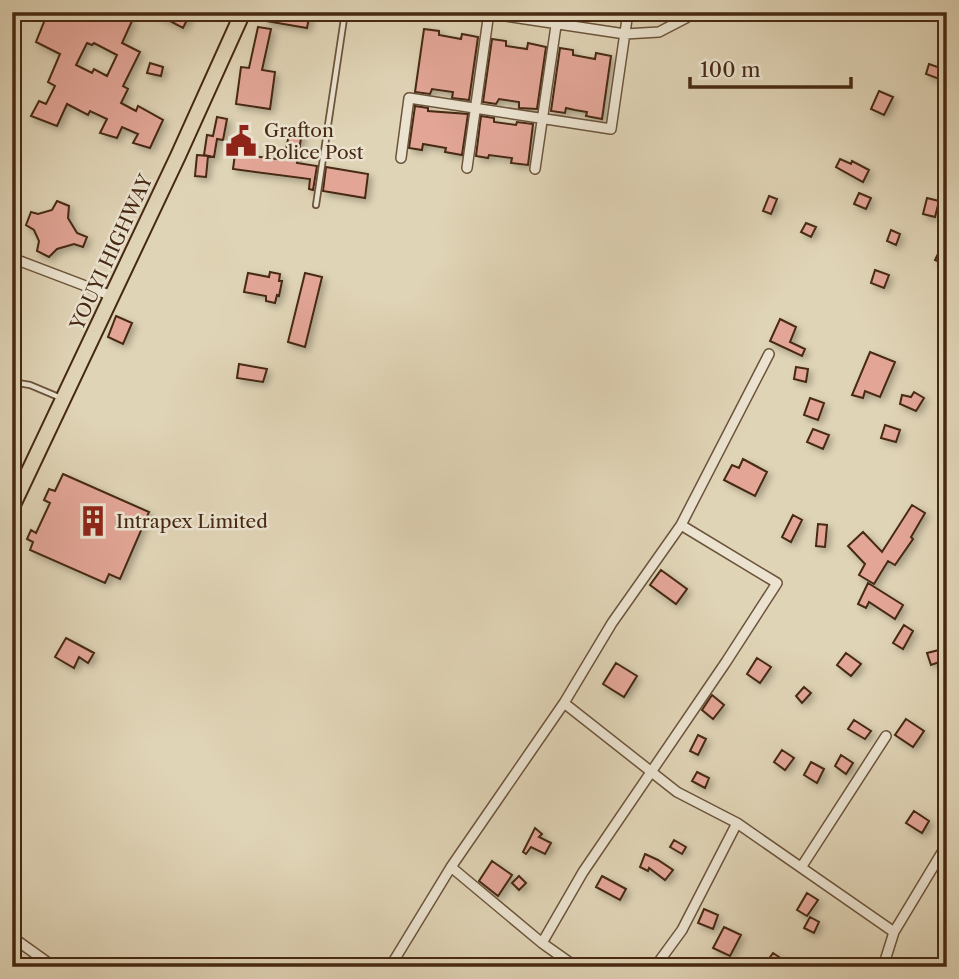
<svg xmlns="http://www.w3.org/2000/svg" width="959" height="979" font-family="'Libre Caslon Text',serif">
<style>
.building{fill:#e2a596;stroke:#462912;stroke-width:2;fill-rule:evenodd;filter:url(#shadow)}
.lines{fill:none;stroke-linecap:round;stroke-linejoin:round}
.lane-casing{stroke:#6c543b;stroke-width:8}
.street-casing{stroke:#6c543b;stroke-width:12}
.primary-casing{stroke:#462912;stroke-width:18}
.lane{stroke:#ebe3d0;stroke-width:4.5}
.street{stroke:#ebe3d0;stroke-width:9}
.primary{stroke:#e0d4b6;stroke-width:14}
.labels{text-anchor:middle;stroke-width:5;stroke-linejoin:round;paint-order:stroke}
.poi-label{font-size:19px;fill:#462912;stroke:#ebe3d0;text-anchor:start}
.street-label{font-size:19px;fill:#462912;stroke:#ebe3d0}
</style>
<defs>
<filter id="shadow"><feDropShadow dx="3.5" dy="3.5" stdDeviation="3.5" flood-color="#0004"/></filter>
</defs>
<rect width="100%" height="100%" fill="#e0d4b6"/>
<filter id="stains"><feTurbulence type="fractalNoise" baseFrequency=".00286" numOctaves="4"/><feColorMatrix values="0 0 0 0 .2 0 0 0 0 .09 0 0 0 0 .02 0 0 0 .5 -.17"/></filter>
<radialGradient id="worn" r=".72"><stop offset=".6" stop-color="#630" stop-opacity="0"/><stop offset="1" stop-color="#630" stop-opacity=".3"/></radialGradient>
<path class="building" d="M48,12h82l-3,6 5,3 -10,22 18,9 -17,34 5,3 -7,14 15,8 2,-5 25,14 -13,28 -17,-5 5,-9 -16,-7 -5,11 -17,-5 7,-14 -17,-8 -2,4 -21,-11 -10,22 -26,-10 8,-15 7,3 9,-18 -7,-4 12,-28 -24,-12zM87,43l5,2 2,-2 23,12 -10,21 -13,-7 -2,4 -16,-8z
M153,12h38l-8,16z
M267,12h43l-3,16 -41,-7z
M258,27l13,2 -9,41 13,2 -5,37 -34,-5 5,-37 8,1z
M424,29l15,2v4l22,4 1,-5 16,3 -9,63 -17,-2 1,-6 -21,-3 -2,5 -15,-2z
M492,39l14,2v5l21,3 1,-6 18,4 -9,62 -18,-1v-6l-20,-3 -3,5 -13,-2z
M560,48l13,2v5l22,4 1,-6 15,3 -9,63 -16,-3 1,-4 -12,-2 -9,-2 -1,5 -14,-2z
M150,63l13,4 -2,9 -14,-3z
M929,64l17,6 -4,10 -16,-6z
M879,91l14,6 -9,18 -13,-6z
M415,106l13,2v3l40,3 -6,41 -17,-3 1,-4 -23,-4 -1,6 -13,-2z
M481,116l13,2v4l22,3 1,-3 16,2 -5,41 -17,-2 1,-5 -23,-3 -1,3 -12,-2z
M217,117l10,2 -4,21 -6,-1 -3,18 -10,-2 3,-20 6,1z
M290,129l12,3 -5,31 20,3 -4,24 -4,-1 1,-10 -77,-10 2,-15 49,6z
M197,155l11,1 -2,21 -11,-1z
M840,159l11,5 1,-3 17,9 -6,12 -27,-15z
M326,167l42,7 -3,24 -42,-7z
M859,193l12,5 -5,11 -12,-5z
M769,196l8,3 -6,15 -8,-3z
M927,198l12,3 -4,16 -12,-3z
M57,201l12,5 -1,12 9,15 10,4 -4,10 -9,-3 -17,5 -8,8 -12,-6 2,-10 -5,-11 -8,-5 5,-13 7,2 14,-4z
M806,223l10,4 -5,10 -10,-5z
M891,230l9,4 -4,11 -9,-4z
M947,236v29l-12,-5z
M875,270l14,5 -5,13 -13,-5z
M270,272l10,2 -1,7h3l-3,15 -2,-1 -2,8 -9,-2v-5l-22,-4 4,-19 21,4z
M305,273l17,4 -17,70 -17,-5z
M116,316l16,7 -9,21 -15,-7z
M780,319l16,8 -6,15 15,7 -3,7 -32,-15z
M870,352l25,10 -15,35 -15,-6 -2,7 -11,-3z
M239,364l28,5 -4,13 -26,-4z
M796,367l12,2 -2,13 -12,-3z
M914,392l10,6 -8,13 -16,-7 2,-9 9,2z
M810,398l14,5 -6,17 -14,-5z
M885,425l15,5 -4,12 -15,-4z
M813,429l16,6 -6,14 -16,-7z
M743,459l24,13 -12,24 -31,-16 8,-15 7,3z
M63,474l86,38 -29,67 -11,-5 -4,9 -75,-33 3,-8 -6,-3 4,-9 5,3 14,-30 -6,-3 5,-11 6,2z
M912,505l13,8 -14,24 2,2 -18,26 -7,-4 -14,23 -15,-9 6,-11 -17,-18 15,-14 19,20z
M793,515l9,5 -11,22 -9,-5z
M818,524l9,1 -2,22 -9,-1z
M661,570l26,19 -11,15 -26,-19z
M868,583l35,22 -8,14 -26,-17 -3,6 -8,-4z
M904,625l9,6 -10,18 -10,-6z
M66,638l28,15 -6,10 -9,-6 -5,11 -19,-11z
M939,650l3,11 -11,4 -4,-12z
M846,653l15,11 -10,12 -14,-11z
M757,658l14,9 -11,16 -13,-9z
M616,663l21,13 -13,21 -21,-13z
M804,687l7,6 -9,10 -6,-7z
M712,695l12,10 -11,14 -11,-9z
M906,719l18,12 -11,16 -18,-12z
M854,720l17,11 -6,8 -17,-10z
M698,735l8,4 -8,16 -8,-4z
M782,750l12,8 -9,12 -11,-8z
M841,755l12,8 -7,11 -11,-8z
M811,762l13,7 -7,14 -13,-8z
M697,772l12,6 -4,10 -13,-7z
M914,811l15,10 -7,12 -16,-10z
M535,828l7,6 -3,3 12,6 -6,11 -14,-7 -5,7 -3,-2z
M674,840l12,7 -4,7 -12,-7z
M645,854l13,6 15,10 -8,10 -16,-12 -1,3 -8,-4z
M492,861l20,14 -14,21 -19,-15z
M519,876l7,7 -7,7 -7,-7z
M602,876l24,13 -6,11 -24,-13z
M807,893l11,7 -11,16 -10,-6z
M704,909l14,6 -5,14 -15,-6z
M810,917l9,5 -5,11 -10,-5z
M724,927l17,8 -11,21 -17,-8z
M773,953l21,14h-31z"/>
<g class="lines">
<defs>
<path id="lane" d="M316,205l29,-193
M12,382l18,3 31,13"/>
<path id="street" d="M479,12l146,22 34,-2 27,-14 4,-6
M401,158l8,-60 202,31 17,-117
M467,168l22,-156
M535,169l23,-157
M12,258l100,38
M564,703l113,89 60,31 157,109
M802,866l84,-130
M451,867l113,-164 48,-80 69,-98 88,-171
M12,937l42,30
M542,943l41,-71 143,-210 51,-79 -96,-58
M390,967l61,-100 91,76 34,24
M655,967l27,-37 55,-107
M883,967l11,-35 53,-88"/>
<path id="primary" d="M12,507l166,-351 65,-144"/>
</defs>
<use href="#lane" class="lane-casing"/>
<use href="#street" class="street-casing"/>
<use href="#primary" class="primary-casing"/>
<use href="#lane" class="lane"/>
<use href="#street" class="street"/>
<use href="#primary" class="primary"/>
</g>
<defs>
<symbol id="civic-bare" viewBox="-9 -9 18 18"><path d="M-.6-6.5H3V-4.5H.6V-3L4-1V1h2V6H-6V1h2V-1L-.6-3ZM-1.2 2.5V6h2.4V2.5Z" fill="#8f2418" stroke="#ebe3d0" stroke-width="2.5" paint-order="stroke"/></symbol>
<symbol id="building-bare" viewBox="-9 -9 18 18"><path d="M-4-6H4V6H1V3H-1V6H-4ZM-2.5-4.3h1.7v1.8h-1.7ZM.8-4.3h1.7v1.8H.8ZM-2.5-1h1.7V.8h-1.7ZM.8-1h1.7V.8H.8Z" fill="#8f2418" stroke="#ebe3d0" stroke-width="2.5" paint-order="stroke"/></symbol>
</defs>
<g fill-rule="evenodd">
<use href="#civic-bare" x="219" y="119" width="44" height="44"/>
<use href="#building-bare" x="71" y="499" width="44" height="44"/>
</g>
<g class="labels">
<g class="poi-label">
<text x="264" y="137">Grafton<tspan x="264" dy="22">Police Post</tspan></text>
<text x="116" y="528">Intrapex Limited</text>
</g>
<g class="street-label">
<text transform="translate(111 252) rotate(-65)" y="7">YOUYI HIGHWAY</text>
</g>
</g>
<rect width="959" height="979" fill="none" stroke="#e0d4b6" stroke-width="42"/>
<rect x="14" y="14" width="931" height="951" fill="none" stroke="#462912" stroke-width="3.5"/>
<rect x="21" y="21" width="917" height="937" fill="none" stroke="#462912" stroke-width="2"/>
<path d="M690 77v10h161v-10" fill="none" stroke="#462912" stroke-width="3.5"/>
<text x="700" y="77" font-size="21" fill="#462912" stroke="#ebe3d0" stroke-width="5" paint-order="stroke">100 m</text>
<rect width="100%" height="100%" filter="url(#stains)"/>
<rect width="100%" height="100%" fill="url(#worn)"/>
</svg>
